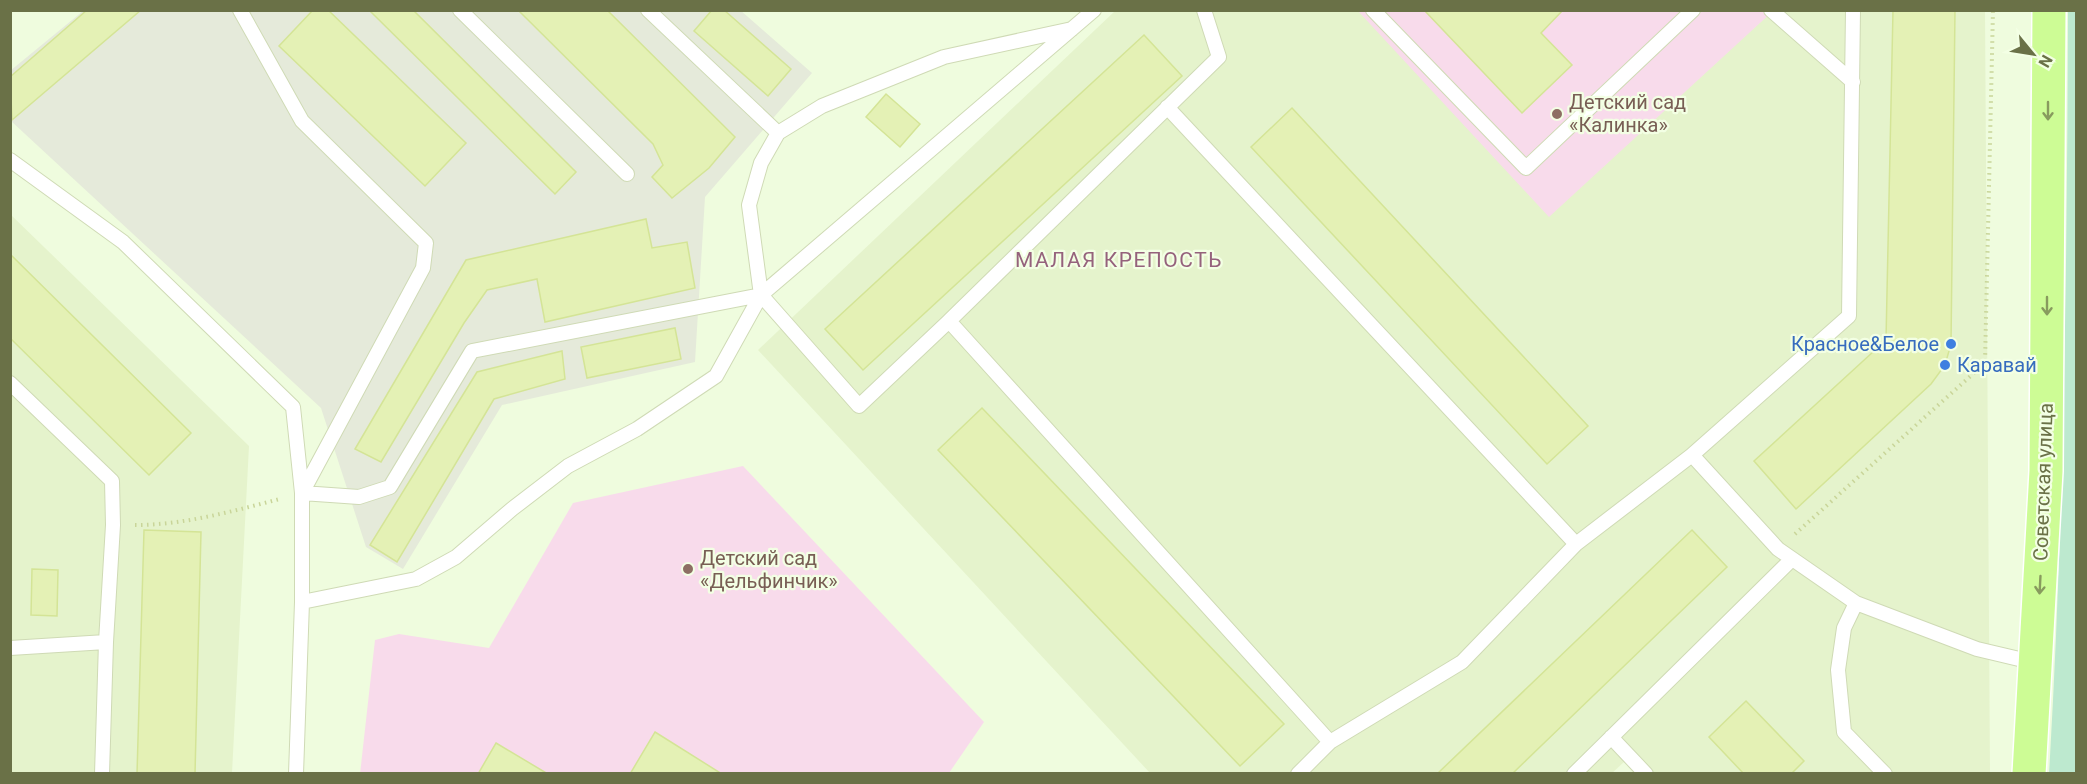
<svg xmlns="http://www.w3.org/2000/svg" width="2087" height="784" font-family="Roboto,sans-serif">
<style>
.residential{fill:#e5f3cc}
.industrial{fill:#e5eada}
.education{fill:#f8dbeb}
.green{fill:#bde9cf}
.building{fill:#e4f1b5;stroke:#d4e496;stroke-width:1.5}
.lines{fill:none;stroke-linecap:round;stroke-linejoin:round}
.service-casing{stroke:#cfdab5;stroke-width:16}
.primary-casing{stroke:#fff;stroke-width:36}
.path{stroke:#c9d599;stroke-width:4;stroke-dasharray:1.5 4.5;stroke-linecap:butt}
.service{stroke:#fff;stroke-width:14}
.primary{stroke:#cdfc95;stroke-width:33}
.oneway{stroke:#889b5e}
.education-dot{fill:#8d6e63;stroke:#f3ffe4;stroke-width:2}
.shop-dot{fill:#3f7fe0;stroke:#f3ffe4;stroke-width:2}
.labels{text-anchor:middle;stroke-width:4.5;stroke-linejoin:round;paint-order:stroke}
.education-label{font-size:20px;fill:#785e54;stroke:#f3ffe4;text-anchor:start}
.shop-label{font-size:20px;fill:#366cbe;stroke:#f3ffe4;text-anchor:end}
.street-label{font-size:20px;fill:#6a7147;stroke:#f3ffe4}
.neighbourhood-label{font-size:21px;letter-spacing:1.5px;fill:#95627c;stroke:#f3ffe4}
</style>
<rect width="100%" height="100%" fill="#effcde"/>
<path class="residential" d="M1115,11h870l5,762 -355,1 -11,-12 -13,12 -461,-1 -392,-423z
M10,214l239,232 -17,327h-221z"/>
<path class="industrial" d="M740,10l72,63 -107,124 -10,165 -193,43 -99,164 -37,-22 -45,-139 -310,-287 -1,-50 73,-60z"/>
<path class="education" d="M1358,11h415l-224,206z
M743,466l241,256 -35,51 -589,1 15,-134 24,-6 90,14 84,-145z"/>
<path class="green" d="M2076,10v763l-27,1c15,-255 18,-509 19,-763z"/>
<path class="building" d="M87,10h54l-129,110 -2,-43z
M313,10h15l138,133 -41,43 -146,-140z
M369,10h44l163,162 -21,22z
M518,10h89l128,127 -26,31 -37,30 -20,-21 11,-12 -10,-21z
M712,10h12l67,59 -23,27 -74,-65z
M1424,10h139l-22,23 31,32 -50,48z
M1893,10h62l-4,334 -6,21 -14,19 -135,125 -42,-48 132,-121z
M1144,35l38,41 -319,294 -38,-41z
M886,94l34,30 -20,23 -34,-30z
M1292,108l296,318 -41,38 -296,-317z
M646,219l6,29 35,-6 8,46 -150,34 -8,-43 -50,11 -23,33 -83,139 -26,-13 111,-189z
M10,254l181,179 -42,42 -139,-137z
M675,328l6,31 -94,19 -6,-31z
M562,351l3,28 -71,20 -97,163 -27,-17 107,-173z
M982,408l302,316 -44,42 -302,-316z
M144,530l57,2 -6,242h-58z
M1692,530l35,37 -185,178 -30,29h-75z
M32,569l26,1 -1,46 -26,-1z
M1746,701l58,60 -13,13h-47l-35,-37z
M655,732l67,42h-92z
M496,743l52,31h-70z"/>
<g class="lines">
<defs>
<path id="service" d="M240,10l62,111 124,122 -3,25 -121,225 57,4 31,-10 82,-136 289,-56
M460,10l167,164
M648,10l130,123
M1204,10l15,47 -270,264 381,421
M1373,10l153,158 167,-158
M1771,10l82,72
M1167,107l409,437
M10,160l113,82 170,165 9,86v109l-6,172
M949,321l-90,85 -98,-111 -12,-90 12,-42 17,-30 44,-27 122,-49 128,-28
M10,383l102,98 1,44 -7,117 -4,132
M1692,455l86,94 78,54 121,46 59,14
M302,602l114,-23 40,-22 56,-48 56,-43 69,-37 79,-53 45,-81 333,-285
M1856,603l-12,25 -6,42 6,62 41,42
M10,648l96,-6
M1611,737l35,37
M1298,774l32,-32 132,-80 114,-118 116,-89 157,-139 4,-306
M1574,774l217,-214"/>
<path id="primary" d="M2029,774l17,-303 3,-461"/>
</defs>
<use href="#service" class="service-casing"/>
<use href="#primary" class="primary-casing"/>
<path class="path" d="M135,525c49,0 98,-14 145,-26
M1795,534l190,-171 8,-353"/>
<use href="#service" class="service"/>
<use href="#primary" class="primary"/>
</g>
<defs><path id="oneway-shaft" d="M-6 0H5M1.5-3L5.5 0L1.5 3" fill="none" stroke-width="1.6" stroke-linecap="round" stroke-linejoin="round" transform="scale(1.5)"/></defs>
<g class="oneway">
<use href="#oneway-shaft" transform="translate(2048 111) rotate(90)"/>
<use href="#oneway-shaft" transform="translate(2047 306) rotate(90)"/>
<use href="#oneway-shaft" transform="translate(2040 585) rotate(93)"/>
</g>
<g class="education-dot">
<circle cx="1557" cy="114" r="6"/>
<circle cx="688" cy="569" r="6"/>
</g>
<g class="shop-dot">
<circle cx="1951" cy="344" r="6"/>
<circle cx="1945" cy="365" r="6"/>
</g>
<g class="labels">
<g class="education-label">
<text x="1569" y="109">Детский сад<tspan x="1569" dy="23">«Калинка»</tspan></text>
<text x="700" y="565">Детский сад<tspan x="700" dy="23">«Дельфинчик»</tspan></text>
</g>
<g class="shop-label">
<text x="1939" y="351">Красное&amp;Белое</text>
<text x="1957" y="372" text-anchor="start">Каравай</text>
</g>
<g class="street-label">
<text transform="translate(2043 482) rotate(-88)" y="7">Советская улица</text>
</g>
<g class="neighbourhood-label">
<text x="1119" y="267">МАЛАЯ КРЕПОСТЬ</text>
</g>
</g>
<rect width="2087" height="784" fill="none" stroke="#6a7147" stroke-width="24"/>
<g transform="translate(2033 54) rotate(120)" stroke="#f3ffe4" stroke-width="4.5" paint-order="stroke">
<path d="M0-4.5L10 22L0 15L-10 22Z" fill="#6a7147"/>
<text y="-9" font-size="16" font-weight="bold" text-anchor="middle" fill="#6a7147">N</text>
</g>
</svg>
